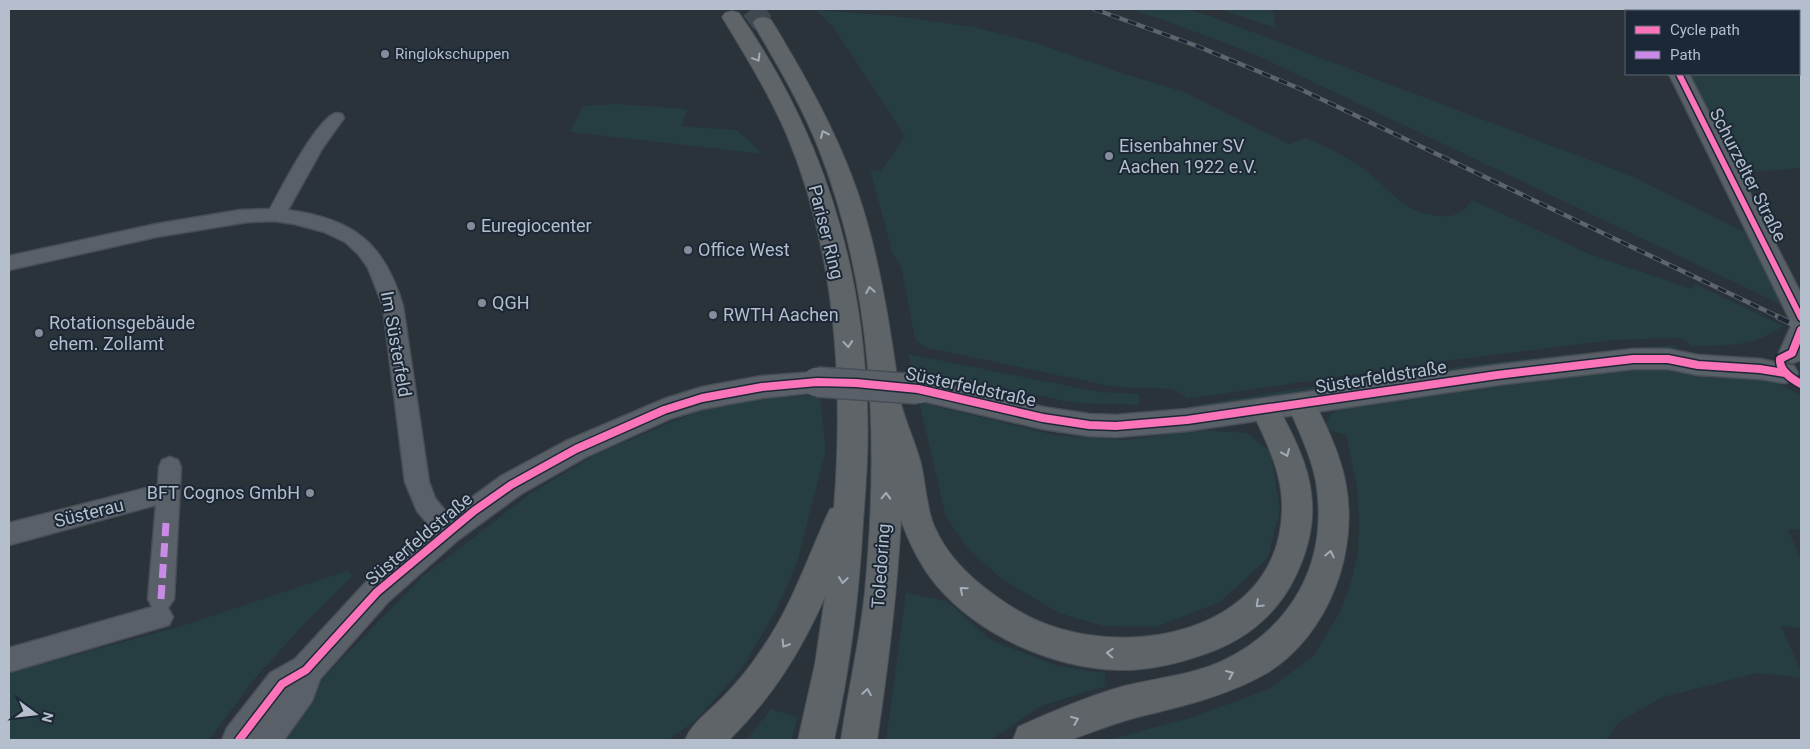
<svg xmlns="http://www.w3.org/2000/svg" width="1810" height="749" font-family="Roboto,sans-serif">
<style>
.green{fill:#263e41}
.lines{fill:none;stroke-linecap:round;stroke-linejoin:round}
.stream{stroke:#344b66;stroke-width:4.5}
.trunk-tunnel{stroke:#3f4750;stroke-width:22;stroke-dasharray:22 11;stroke-linecap:butt}
.minor-casing{stroke:#484e55;stroke-width:3}
.tertiary-casing{stroke:#484e55;stroke-width:3}
.trunk-casing{stroke:#474e55;stroke-width:2}
.minor{fill:#5a6068;fill-rule:evenodd}
.tertiary{fill:#5a6068;fill-rule:evenodd}
.trunk{fill:#5e6468;fill-rule:evenodd}
.rail-far1-casing{stroke:#5e646c;stroke-width:4.5}
.rail-casing{stroke:#5e646c;stroke-width:6}
.rail-far1{stroke:#1c2836;stroke-width:3;stroke-dasharray:9;stroke-linecap:butt}
.rail{stroke:#1c2836;stroke-width:4.5;stroke-dasharray:12;stroke-linecap:butt}
.tertiary-bridge-casing{stroke:#484e55;stroke-width:32;stroke-linecap:butt}
.tertiary-bridge{stroke:#5a6068;stroke-width:29}
.quiet{stroke:#ca8be6;stroke-width:7;stroke-dasharray:14 7;stroke-linecap:butt}
.cycleway-far1-casing{stroke:#1c2836;stroke-width:9}
.cycleway-casing{stroke:#1c2836;stroke-width:11}
.cycleway-far1{stroke:#fb73b8;stroke-width:6}
.cycleway{stroke:#fb73b8;stroke-width:8}
.oneway{stroke:#a3acb8}
.poi-dot{fill:#848d99;stroke:#1c2836;stroke-width:2}
.labels{text-anchor:middle;stroke-width:4;stroke-linejoin:round;paint-order:stroke}
.far-poi-label{font-size:15px;fill:#b4becc;stroke:#1c2836;text-anchor:start}
.poi-label{font-size:18px;fill:#b4becc;stroke:#1c2836;text-anchor:start}
.street-label{font-size:18px;fill:#b4becc;stroke:#1c2836}
</style>
<rect width="100%" height="100%" fill="#2a323a"/>
<path class="green" d="M1128,9h57l25,7 419,159 116,57 37,73 -526,-250 -92,-35z
M1219,9h54l3,19z
M1746,9h55v37h-2v-35h-48z
M816,10l80,6 78,11 62,16 89,31 59,18 105,52 17,-6c19,8 37,17 55,29 30,21 38,45 79,49 14,2 24,-4 32,-16l120,55 100,34 3,-5 88,42c-32,22 -55,19 -92,20l-8,-8 -70,2 -168,21 -258,38 -7,-6 -9,-4 -57,-2 -186,-39 -11,-6 -3,-8 -13,-67 -9,-15 -22,-83 11,2 24,-35 -72,-109z
M1799,62l2,2v104l-47,4 -15,-7 -50,-91h110z
M617,104l71,5 -7,17 56,4 26,24 -193,-22 13,-26z
M1675,345l4,3 -54,5 -431,57 -3,-4c160,-27 322,-49 484,-61z
M908,354l192,38 39,2v11l-63,-2 -163,-32z
M1653,368l43,2 4,6 27,-1 49,6 25,15v134l-13,-1 13,30v69l-20,-2 20,45v7l-43,-5 -95,24 -44,25 -13,18h-499l86,-23 76,-28 45,-34 26,-43 10,-27 8,-32 1,-34 -2,-31 -11,-53 -22,-6 6,-14 12,-8 92,-16 181,-22z
M820,395l6,55 -29,113 -21,48 -34,58 -47,52 -27,19h-389l48,-66 96,-98 108,-83 67,-40 107,-45 55,-10z
M919,402l136,33 69,5 77,-10 46,3 24,19 9,58 -12,48 -48,44 -64,25 -53,-1 -44,-13 -56,-33 -33,-29 -24,-34z
M347,571l6,5 -46,45 -50,55 -48,64h-200v-67l172,-47z
M906,593l41,8 44,39 67,26 47,7 1,13 -65,20 -50,34h-105z
M771,709l27,8 -7,23h-45z"/>
<g class="lines">
<path class="stream" d="M1743,9l5,2
M1757,9l4,2
M1799,35l2,1
M1799,60l2,1"/>
<path class="trunk-tunnel" d="M752,9l11,14"/>
<defs>
<path id="minor" d="M1799,46l2,1v10l-2,-1z
M336,113l6,1 2,4 -22,31 -34,61c65,9 96,32 115,96l26,176 6,16 21,26 4,7 -4,7 -8,4 -8,-4 -23,-27 -12,-29 -22,-176 -15,-38 -10,-14 -13,-12 -21,-10 -30,-8 -20,-3 -26,1 -92,15 -147,33v-14l147,-32 84,-14 30,-1c11,-20 47,-91 66,-96z
M170,457l8,3 3,7 -7,132 -6,9 5,9 -4,8 -160,47v-24l143,-41 -4,-8 8,-94 -147,40v-22l149,-38 1,-18 3,-7z"/>
<path id="tertiary" d="M1637,9h18l1,2h-18z
M1669,74h20l112,220v66l-9,3 -9,-3 -4,-7 13,-29z
M1633,349h35l30,6 62,4 34,7 4,7 -4,7 -9,3 -25,-4 -62,-4 -30,-6h-35l-136,16 -310,46 -71,6 -27,-1 -46,-7 -125,-29 -9,-4 -4,-7 4,-7 9,-4 125,29 46,7 27,1 71,-6 310,-44z
M817,372l9,3 4,7 -4,7 -9,3 -55,6 -60,11 -30,9 -86,39 -65,37 -63,46 -70,62 -68,77 -8,22 -28,39h-62l5,-12 43,-55 25,-14 71,-77 72,-60 63,-46 65,-35 98,-42 38,-12 60,-11z"/>
<path id="trunk" d="M732,11l7,2c82,118 123,247 128,391 2,40 -1,79 -4,118 -4,74 -13,147 -29,218h-36l17,-76 10,-67c-24,54 -53,101 -96,143h-44c7,-17 22,-27 35,-40 14,-14 28,-30 39,-47 32,-44 48,-95 71,-144l4,-1c10,-126 2,-257 -48,-375 -18,-41 -41,-78 -64,-116l3,-4z
M763,17l7,2 3,4c38,63 74,127 94,199 13,46 21,93 28,141 2,9 1,18 3,27 3,23 17,50 23,74 5,21 5,44 14,64 12,27 34,49 58,66 20,15 43,28 68,35 94,27 224,-9 221,-126 -1,-34 -17,-64 -31,-94l4,-8 10,-3 10,3c15,29 32,58 36,91 4,28 -2,55 -14,81 -20,44 -55,70 -101,84 -25,8 -51,14 -78,13 -65,-2 -138,-34 -181,-84 -16,-19 -28,-43 -36,-66 -4,74 -13,147 -24,220h-36c7,-50 19,-99 24,-149 14,-149 9,-303 -47,-444 -17,-43 -42,-84 -65,-124l3,-4z
M1301,393l10,3c14,26 28,55 34,84 15,70 -16,155 -78,193 -40,23 -84,33 -129,44 -23,6 -45,15 -68,23 -12,3 -43,0 -57,0l5,-13c35,-16 70,-31 106,-41 32,-8 67,-11 96,-24 73,-34 109,-100 96,-180 -5,-27 -18,-53 -29,-78l4,-8z"/>
</defs>
<use href="#minor" class="minor-casing"/>
<use href="#tertiary" class="tertiary-casing"/>
<use href="#trunk" class="trunk-casing"/>
<use href="#minor" class="minor"/>
<use href="#tertiary" class="tertiary"/>
<use href="#trunk" class="trunk"/>
<defs>
<path id="rail-far1" d="M1094,9l103,37 101,42 483,230"/>
<path id="rail" d="M1778,317l23,11"/>
</defs>
<use href="#rail-far1" class="rail-far1-casing"/>
<use href="#rail" class="rail-casing"/>
<use href="#rail-far1" class="rail-far1"/>
<use href="#rail" class="rail"/>
<defs>
<path id="tertiary-bridge" d="M817,382l101,7"/>
</defs>
<use href="#tertiary-bridge" class="tertiary-bridge-casing"/>
<use href="#tertiary-bridge" class="tertiary-bridge"/>
<path class="quiet" d="M161,599l5,-76"/>
<defs>
<path id="cycleway-far1" d="M1679,74l122,244"/>
<path id="cycleway" d="M1801,330l-9,23 -12,6c-1,12 12,20 21,25
M239,740l43,-56 24,-14 71,-78 97,-81 37,-26 65,-36 88,-39 38,-12 60,-11 55,-5 39,1 62,6 125,29 46,7 27,1 71,-6 310,-45 136,-16h35l30,6 62,4 25,4"/>
</defs>
<use href="#cycleway-far1" class="cycleway-far1-casing"/>
<use href="#cycleway" class="cycleway-casing"/>
<use href="#cycleway-far1" class="cycleway-far1"/>
<use href="#cycleway" class="cycleway"/>
</g>
<defs><path id="oneway-chevron" d="M-2-3.5L2.5 0L-2 3.5" fill="none" stroke-width="1.6" stroke-linecap="round" stroke-linejoin="round" transform="scale(1.25)"/></defs>
<g class="oneway">
<use href="#oneway-chevron" transform="translate(757 58) rotate(59)"/>
<use href="#oneway-chevron" transform="translate(824 134) rotate(-114)"/>
<use href="#oneway-chevron" transform="translate(870 290) rotate(-100)"/>
<use href="#oneway-chevron" transform="translate(848 344) rotate(85)"/>
<use href="#oneway-chevron" transform="translate(1286 453) rotate(67)"/>
<use href="#oneway-chevron" transform="translate(886 496) rotate(-89)"/>
<use href="#oneway-chevron" transform="translate(1330 554) rotate(-78)"/>
<use href="#oneway-chevron" transform="translate(843 580) rotate(97)"/>
<use href="#oneway-chevron" transform="translate(963 590) rotate(-140)"/>
<use href="#oneway-chevron" transform="translate(1259 604) rotate(136)"/>
<use href="#oneway-chevron" transform="translate(785 644) rotate(122)"/>
<use href="#oneway-chevron" transform="translate(1110 653) rotate(-177)"/>
<use href="#oneway-chevron" transform="translate(1230 674) rotate(-23)"/>
<use href="#oneway-chevron" transform="translate(867 692) rotate(-81)"/>
<use href="#oneway-chevron" transform="translate(1075 720) rotate(-22)"/>
</g>
<g class="poi-dot">
<circle cx="385" cy="54" r="5"/>
<circle cx="1109" cy="156" r="5"/>
<circle cx="471" cy="226" r="5"/>
<circle cx="688" cy="250" r="5"/>
<circle cx="482" cy="303" r="5"/>
<circle cx="713" cy="315" r="5"/>
<circle cx="39" cy="333" r="5"/>
<circle cx="310" cy="493" r="5"/>
</g>
<g class="labels">
<g class="far-poi-label">
<text x="395" y="59">Ringlokschuppen</text>
</g>
<g class="poi-label">
<text x="1119" y="152">Eisenbahner SV<tspan x="1119" dy="21">Aachen 1922 e.V.</tspan></text>
<text x="481" y="232">Euregiocenter</text>
<text x="698" y="256">Office West</text>
<text x="492" y="309">QGH</text>
<text x="723" y="321">RWTH Aachen</text>
<text x="49" y="329">Rotationsgebäude<tspan x="49" dy="21">ehem. Zollamt</tspan></text>
<text x="300" y="499" text-anchor="end">BFT Cognos GmbH</text>
</g>
<g class="street-label">
<text transform="translate(1748 175) rotate(63)" y="6">Schurzelter Straße</text>
<text transform="translate(826 232) rotate(76)" y="6">Pariser Ring</text>
<text transform="translate(396 344) rotate(80)" y="6">Im Süsterfeld</text>
<text transform="translate(1381 377) rotate(-9)" y="6">Süsterfeldstraße</text>
<text transform="translate(971 387) rotate(12)" y="6">Süsterfeldstraße</text>
<text transform="translate(89 513) rotate(-14)" y="6">Süsterau</text>
<text transform="translate(419 539) rotate(-40)" y="6">Süsterfeldstraße</text>
<text transform="translate(881 566) rotate(-86)" y="6">Toledoring</text>
</g>
</g>
<rect width="1810" height="749" fill="none" stroke="#b4becc" stroke-width="20"/>
<rect x="1625" y="10" width="175" height="65" fill="#1c2836" stroke="#596472"/>
<rect x="1635" y="26" width="25" height="8" fill="#fb73b8" stroke="#596472"/>
<text x="1670" y="35" font-size="15" fill="#b4becc">Cycle path</text>
<rect x="1635" y="51" width="25" height="8" fill="#ca8be6" stroke="#596472"/>
<text x="1670" y="60" font-size="15" fill="#b4becc">Path</text>
<g transform="translate(35 714) rotate(105)" stroke="#1c2836" stroke-width="4" paint-order="stroke">
<path d="M0-4L9 19L0 12L-9 19Z" fill="#b4becc"/>
<text y="-8" font-size="14" font-weight="bold" text-anchor="middle" fill="#b4becc">N</text>
</g>
</svg>
